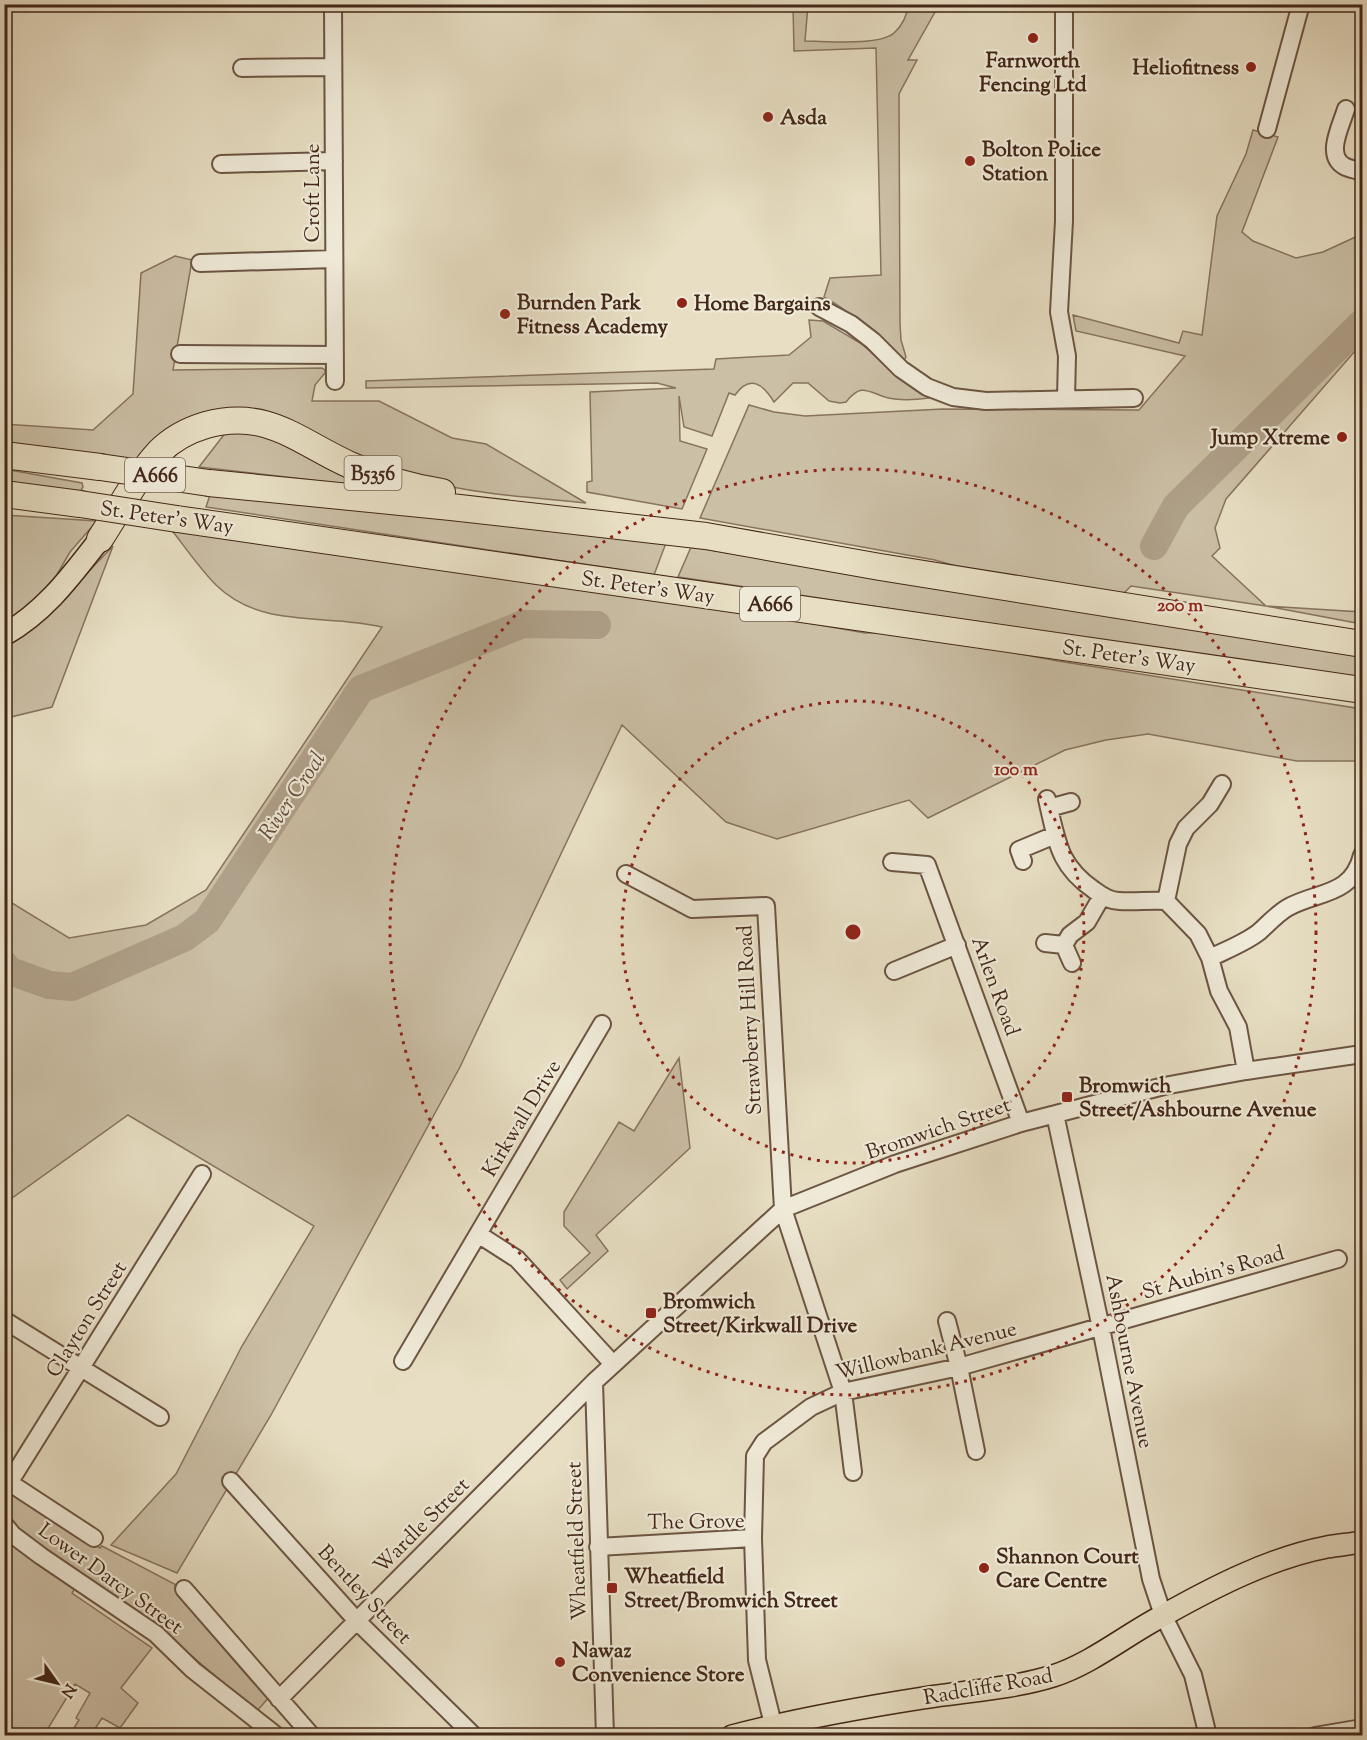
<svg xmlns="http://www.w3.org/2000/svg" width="1367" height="1740" font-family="'Sorts Mill Goudy',serif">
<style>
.green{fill:#cbbfa6;stroke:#87735f;stroke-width:1.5}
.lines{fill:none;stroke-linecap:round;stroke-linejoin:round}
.river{stroke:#afa089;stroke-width:28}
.minor-casing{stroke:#6c5543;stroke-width:20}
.major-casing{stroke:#432718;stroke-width:24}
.highway-casing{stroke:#432718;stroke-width:28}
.minor{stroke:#efead8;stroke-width:16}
.major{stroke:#e7dec3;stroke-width:21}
.highway{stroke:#e7dec3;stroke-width:26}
.highway-bridge-casing{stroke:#432718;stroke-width:28;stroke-linecap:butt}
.highway-bridge{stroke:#e7dec3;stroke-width:26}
.ring{fill:none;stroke:#8f2418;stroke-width:3;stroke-dasharray:3 6}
.poi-dot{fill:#8f2418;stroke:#efead8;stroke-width:2}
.labels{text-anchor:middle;stroke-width:4.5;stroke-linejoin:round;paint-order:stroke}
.shield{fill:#efead8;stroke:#776252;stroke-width:1.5}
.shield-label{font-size:20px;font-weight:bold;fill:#432718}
.poi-label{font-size:21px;font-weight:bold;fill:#432718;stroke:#efead8;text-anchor:start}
.street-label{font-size:21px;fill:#432718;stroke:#efead8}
.water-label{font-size:22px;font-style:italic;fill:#634b3a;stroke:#efead8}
.centre{fill:#8f2418;stroke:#efead8;stroke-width:3}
.ring-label{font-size:18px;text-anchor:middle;font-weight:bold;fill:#8f2418;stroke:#efead8;stroke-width:4.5;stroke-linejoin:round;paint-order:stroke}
</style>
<rect width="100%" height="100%" fill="#e7dec3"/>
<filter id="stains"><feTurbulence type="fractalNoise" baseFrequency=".00333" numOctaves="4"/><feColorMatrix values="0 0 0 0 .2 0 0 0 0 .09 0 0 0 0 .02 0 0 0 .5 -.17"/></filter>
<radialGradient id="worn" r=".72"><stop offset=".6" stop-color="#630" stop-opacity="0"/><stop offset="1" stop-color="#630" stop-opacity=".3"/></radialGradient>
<path class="green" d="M793,5h15l-3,36c21,0 74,5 89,-8 9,-8 12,-17 15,-28h30l-31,55h9l-18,34 1,230 1,16 5,17 -3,5c-25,-23 -48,-48 -79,-65l6,-19 51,-3 -5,-227 -82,3z
M1253,130l25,7 -36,95 11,9 43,17 27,-6 39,-18v109l-136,156 -11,29 5,20 -8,8 54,50 96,6v12l-96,-18 -135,-20 -8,8 -160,-26 -28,-8 -235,-42 49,-113 25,7 31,4 138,-7 196,1 46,-54 -109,-25 -3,-16 106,28 4,-12 19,4 15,-119 29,-62z
M175,256l17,4 -19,110 149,-2 3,2v3l-10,12 -3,16h67l73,37 34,6 100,59c-53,-6 -108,-8 -159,-22 -60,-15 -119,-47 -175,-72l-8,-1 -26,3 -75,50 -138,-17 -1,-20 89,6 40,-36 8,-121z
M809,320l14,1 39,23 30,28 37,26c-14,2 -31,3 -44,-1 -18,-6 -24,-14 -39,5l-6,1 -11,-2 -21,-18h-15l-19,19c-11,-18 -24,-28 -39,-7l-6,-2 -17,43 -28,-9 -5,-31 1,45 27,8 -25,60 -95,-17v-10l5,-1 -2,-89 86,-4 -19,-5 -291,5v-7l348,-12 2,-10 73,-4 22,-18z
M256,426l142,64 -199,-23 31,-40z
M4,469l78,14 1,4 -3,5 -75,-7z
M210,495l71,6 385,42 -12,32 -448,-68z
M4,515l93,6 -27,31 -22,38 -37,30 -7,3z
M167,524l619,95 79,14 36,-1 157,29 304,48v52h-65l-149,-27 -42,6 -41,10 -137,68 -19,-18 -132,39 -51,-17 -104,-97 -162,342 -189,348 -94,158 -66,-28 65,-71 66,-128 72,-120 -186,-111 -123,88 -1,-305 65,40 77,-13 60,-35 176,-263c-56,-14 -120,3 -166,-42 -18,-18 -33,-41 -49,-61z
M113,546l-61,161 -45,11 -2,6v-77l40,-30z
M691,547l671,105v27l-684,-102z
M679,1058l11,90 -94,87 12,16 -41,38 -7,-9 30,-27 -26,-27v-14l55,-90 15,9z
M11,1492l89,56 2,-2 82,43 87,106 -14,16 -95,-80 -79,-55 -11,17 80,55 -31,40 17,15 -18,25 -18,-10 -11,17h-11l-8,-4 7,-11 -3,-2 14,-25 -15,-9 -31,51h-39l-1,-235z"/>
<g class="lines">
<path class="river" d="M1154,546l22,-40 186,-183
M4,964l6,7 39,14 23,2 112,-49 23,-17 154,-232 162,-65 74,1"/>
<defs>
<path id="minor" d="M333,4l2,377
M1064,4v217l-5,91 8,44 -1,42
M242,68l91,-1
M1346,109c-5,17 -21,46 -2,57 5,3 13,4 18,6
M1267,129l34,-125
M221,164l113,-3
M200,263l134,-4
M819,307l32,17 22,17 28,28 26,18 26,10 33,4 148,-3
M180,354l155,1
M1047,799l2,9 22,-6
M1049,808c9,39 12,59 45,82 8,6 16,11 25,11 16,1 31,-1 47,0l32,33 12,24 9,33 19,36 8,44
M1023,861l-4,-11 36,-15
M892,862l35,3 94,258
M626,874l66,35 74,-3 17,303 60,183 10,80
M1166,901l12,-57 8,-16 24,-24 12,-20
M1045,943l19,2 8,18
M1064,945l6,-10 17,-13 15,-26
M1210,958c16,-8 35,-15 49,-26 9,-8 18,-18 28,-24 29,-17 65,-11 75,-53
M894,971l63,-26
M1055,1114l46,214 50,251 12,36 30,60 15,61
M478,1234l39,25 96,105
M4,1320l156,97
M947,1321l12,46 17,84
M403,1361l199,-337
M594,1382l11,354
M231,1481l126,140 115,113
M10,1483l84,55
M4,1491l198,-317
M4,1524l9,11 28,21 115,78 37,36 84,66
M598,1547l155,-9
M184,1589l128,147
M279,1699l315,-317 189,-173 112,-45 126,-41 143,-37 82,-15 116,-17
M776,1736l-19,-76 -4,-122 2,-82 9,-14 47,-35 32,-15 116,-25 379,-108
M1315,1736l47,-8"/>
<path id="major" d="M4,635c42,-24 67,-59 96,-96
M732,1736c63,-17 127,-28 191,-38 43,-7 88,-9 130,-22 40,-13 74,-42 111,-61 50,-28 106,-57 163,-68 11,-2 24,-3 35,-5"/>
<path id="highway" d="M4,455l96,12
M209,483l242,24 255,29 174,31 482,77
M4,494l76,10
M177,519l1185,171
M100,539c19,-29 36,-62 59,-87 12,-12 30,-22 47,-27 61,-17 93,17 144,40 29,13 61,22 92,27"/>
</defs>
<use href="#minor" class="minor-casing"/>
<use href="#major" class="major-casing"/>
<use href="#highway" class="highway-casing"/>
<use href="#minor" class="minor"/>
<use href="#major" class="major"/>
<use href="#highway" class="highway"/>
<defs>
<path id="highway-bridge" d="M100,467l109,16
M80,504l97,15"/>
</defs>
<use href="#highway-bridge" class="highway-bridge-casing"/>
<use href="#highway-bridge" class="highway-bridge"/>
</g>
<g class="ring">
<circle cx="853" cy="932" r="231"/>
<circle cx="853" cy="932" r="463"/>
</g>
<g class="poi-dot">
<circle cx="1033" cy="38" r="6"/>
<circle cx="1251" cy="67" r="6"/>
<circle cx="768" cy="117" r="6"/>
<circle cx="970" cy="161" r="6"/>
<circle cx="682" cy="303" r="6"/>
<circle cx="505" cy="314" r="6"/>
<circle cx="1342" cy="437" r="6"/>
<rect x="1061" y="1091" width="12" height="12" rx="3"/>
<rect x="645" y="1307" width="12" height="12" rx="3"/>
<circle cx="984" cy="1568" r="6"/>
<rect x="606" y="1582" width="12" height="12" rx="3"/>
<circle cx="560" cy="1662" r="6"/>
</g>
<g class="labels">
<g class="shield">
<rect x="344.5" y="456" width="57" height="34" rx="4.5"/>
<rect x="125" y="458" width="60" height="34" rx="4.5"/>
<rect x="740" y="587" width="60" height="34" rx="4.5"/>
</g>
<g class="shield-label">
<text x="373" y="480">B5356</text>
<text x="155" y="482">A666</text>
<text x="770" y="611">A666</text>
</g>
<g class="poi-label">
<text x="1033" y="67" text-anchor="middle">Farnworth<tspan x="1033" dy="24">Fencing Ltd</tspan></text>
<text x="1239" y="74" text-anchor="end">Heliofitness</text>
<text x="780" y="124">Asda</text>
<text x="982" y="156">Bolton Police<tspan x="982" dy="24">Station</tspan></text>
<text x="517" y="309">Burnden Park<tspan x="517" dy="24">Fitness Academy</tspan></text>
<text x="694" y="310">Home Bargains</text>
<text x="1330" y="444" text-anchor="end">Jump Xtreme</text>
<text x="1079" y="1092">Bromwich<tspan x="1079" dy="24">Street/Ashbourne Avenue</tspan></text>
<text x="663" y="1308">Bromwich<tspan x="663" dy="24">Street/Kirkwall Drive</tspan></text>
<text x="996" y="1563">Shannon Court<tspan x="996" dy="24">Care Centre</tspan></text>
<text x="624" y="1583">Wheatfield<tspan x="624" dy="24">Street/Bromwich Street</tspan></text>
<text x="572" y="1657">Nawaz<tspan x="572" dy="24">Convenience Store</tspan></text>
</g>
<g class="street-label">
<text transform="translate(312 193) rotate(-90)" y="7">Croft Lane</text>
<text transform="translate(167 517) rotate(8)" y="7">St. Peter's Way</text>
<text transform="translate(648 587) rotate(8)" y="7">St. Peter's Way</text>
<text transform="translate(1129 656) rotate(8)" y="7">St. Peter's Way</text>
<text transform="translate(996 986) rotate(70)" y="7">Arlen Road</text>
<text transform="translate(749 1020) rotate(-93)" y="7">Strawberry Hill Road</text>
<text transform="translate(521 1118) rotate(-59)" y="7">Kirkwall Drive</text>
<text transform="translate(938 1128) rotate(-19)" y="7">Bromwich Street</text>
<text transform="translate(1213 1272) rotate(-16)" y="7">St Aubin's Road</text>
<text transform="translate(86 1319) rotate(-58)" y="7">Clayton Street</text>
<text transform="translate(926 1350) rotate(-14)" y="7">Willowbank Avenue</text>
<text transform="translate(1130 1361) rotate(79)" y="7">Ashbourne Avenue</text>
<text transform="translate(696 1521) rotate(-1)" y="7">The Grove</text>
<text transform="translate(421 1525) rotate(-45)" y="7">Wardle Street</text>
<text transform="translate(576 1541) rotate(-92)" y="7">Wheatfield Street</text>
<text transform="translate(111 1578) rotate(36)" y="7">Lower Darcy Street</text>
<text transform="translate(365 1594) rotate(47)" y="7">Bentley Street</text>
<text transform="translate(988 1686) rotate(-10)" y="7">Radcliffe Road</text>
</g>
<g class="water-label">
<text transform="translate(291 795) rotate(-56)" y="8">River Croal</text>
</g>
</g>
<circle cx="853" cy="932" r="9" class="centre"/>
<g class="ring-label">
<text x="1180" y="611">200 m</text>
<text x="1016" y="775">100 m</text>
</g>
<rect width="1367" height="1740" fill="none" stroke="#e7dec3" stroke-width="24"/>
<rect x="6" y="6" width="1355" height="1728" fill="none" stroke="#432718" stroke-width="3"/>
<rect x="12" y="12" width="1343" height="1716" fill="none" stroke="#432718" stroke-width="1.5"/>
<g transform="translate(57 1683) rotate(124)" stroke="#efead8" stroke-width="4.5" paint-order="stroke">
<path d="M0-4.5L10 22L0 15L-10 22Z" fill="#432718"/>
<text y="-9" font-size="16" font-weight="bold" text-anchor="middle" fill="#432718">N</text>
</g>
<rect width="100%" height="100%" filter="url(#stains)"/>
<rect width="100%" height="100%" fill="url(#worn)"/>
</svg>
